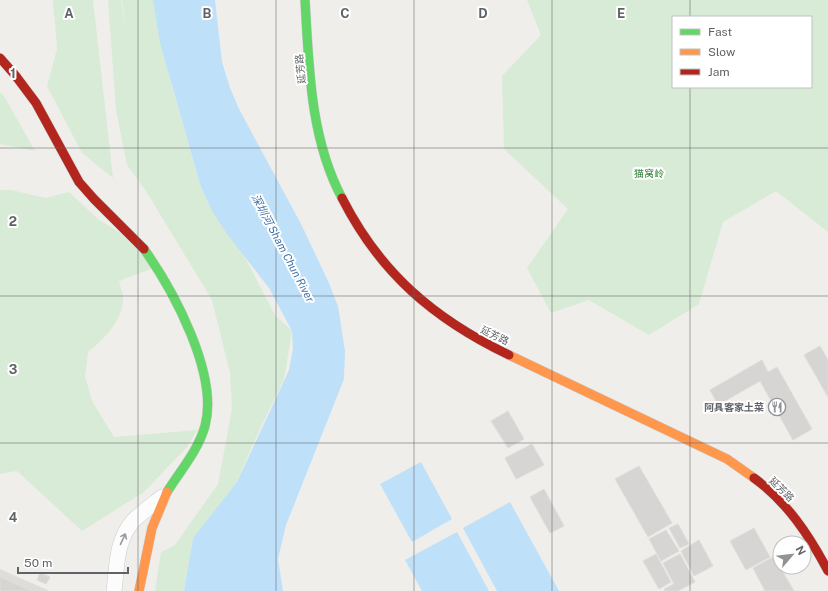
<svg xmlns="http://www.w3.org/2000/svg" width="828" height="591" font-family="'Public Sans','Noto Sans SC',sans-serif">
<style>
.industrial{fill:#dfddda}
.green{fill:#d8ebd6;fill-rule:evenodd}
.water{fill:#bfe0f9}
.building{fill:#d6d5d3;stroke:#deddd9}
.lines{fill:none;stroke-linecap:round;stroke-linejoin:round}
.street-casing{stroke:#cbcccc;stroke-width:16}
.fast-casing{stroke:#cacacb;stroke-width:10}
.slow-casing{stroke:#cacacb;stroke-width:10}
.jam-casing{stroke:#cacacb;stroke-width:10}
.street{stroke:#fdfcfc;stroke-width:15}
.fast{stroke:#63d668;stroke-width:9}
.slow{stroke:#ff974d;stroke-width:9}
.jam{stroke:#b3261e;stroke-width:9}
.oneway{stroke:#96999c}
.grid{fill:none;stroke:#5f6368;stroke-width:1;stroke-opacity:0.55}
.labels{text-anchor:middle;stroke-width:4;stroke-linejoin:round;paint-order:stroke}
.street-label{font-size:10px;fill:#5f6368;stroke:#fff}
.park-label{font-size:10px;fill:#348238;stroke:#fff}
.poi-label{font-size:10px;font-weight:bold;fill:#5f6368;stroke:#fff;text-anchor:end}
.water-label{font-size:11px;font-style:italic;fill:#4174aa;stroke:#fff}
.grid-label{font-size:13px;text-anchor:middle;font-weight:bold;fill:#5f6368;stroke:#fff;stroke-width:4;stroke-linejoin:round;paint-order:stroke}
</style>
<rect width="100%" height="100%" fill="#efeeea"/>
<path class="industrial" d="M0,569l20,9 30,13h-50z"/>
<path class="green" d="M53,0h40l20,178 -31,-25 -35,-67 10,-37z
M108,0h13l6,36 -5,-36h32l17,83 29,101 42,68 33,63 17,16 -8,48 -32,67 -20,48 -39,44 -9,53h-29l6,-39 14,-7 43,-61 14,-75 -2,-36 -18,-73 -66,-109 -19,-26 -11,-55z
M527,0h301v232l-52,-41 -53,31 -24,82 -50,31 -60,-35 -38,13 -24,-45 41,-59 -64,-60 -2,-73 39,-41zM673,17h138v70h-138z
M0,92l4,4 31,55 -35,-7z
M0,190h11l35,8 23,-6 30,28 20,12 37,35 -37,14c1,6 5,13 4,18 -1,23 -19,40 -35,53l-3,24 7,25 22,36 83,-7 -10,17 -43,45 -62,39 -65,-60 -17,3z"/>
<path class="water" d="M153,0h62l7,62 8,26 9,21 62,115 27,57 10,25 7,45 -1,28 -58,146 -8,34 5,32h-99l9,-53 44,-56 52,-112 4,-21 -1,-18 -23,-43 -42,-54 -15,-23 -12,-27 -40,-141z
M421,462l31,57 -40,23 -32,-58z
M510,502l49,89h-62l-34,-63z
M457,532l32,59h-67l-17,-31z"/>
<path class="building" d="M820,346l8,14v37l-24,-42z
M762,360l6,12 9,-5 35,62 -19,11 -33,-59 -42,24 -8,-15z
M508,411l16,28 -16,9 -17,-27z
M532,444l12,21 -28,14 -11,-21z
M639,466l33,57 -24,14 -33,-58z
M544,489l20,37 -14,7 -20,-36z
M678,524l11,20 -9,4 -11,-20z
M754,528l16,29 -24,13 -16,-29z
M666,530l13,21 -18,10 -12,-22z
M699,540l14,26 -19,10 -13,-25z
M656,554l15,28 -12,7 -16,-28z
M680,554l15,28 -17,9h-13l-1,-2 10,-5 -11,-21z
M775,556l5,11 14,24h-29l-12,-23z
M40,573l10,4 -4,7 -9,-4z
M0,577l31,14h-31z"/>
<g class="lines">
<defs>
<path id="street" d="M114,591c3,-24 2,-51 19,-70 9,-9 19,-16 29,-24"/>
<path id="fast" d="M305,0c4,67 5,138 37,198
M144,249c29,41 75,125 61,177 -7,25 -25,45 -38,66"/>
<path id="slow" d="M509,355l218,104 27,19
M139,591l13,-63 15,-36"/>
<path id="jam" d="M0,58l15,17 21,28 43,79 15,17 50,50
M342,198c38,75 92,121 167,157
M754,478c33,24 55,57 74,93"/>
</defs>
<use href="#street" class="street-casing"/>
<use href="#fast" class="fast-casing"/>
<use href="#slow" class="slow-casing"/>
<use href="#jam" class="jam-casing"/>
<use href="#street" class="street"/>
<use href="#fast" class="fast"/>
<use href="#slow" class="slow"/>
<use href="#jam" class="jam"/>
</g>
<defs><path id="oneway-shaft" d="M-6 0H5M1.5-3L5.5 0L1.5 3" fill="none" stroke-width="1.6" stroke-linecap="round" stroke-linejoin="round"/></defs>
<use class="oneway" href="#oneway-shaft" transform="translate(123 539) rotate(-65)"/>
<path class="grid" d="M138,0v591M276,0v591M414,0v591M552,0v591M690,0v17M690,87v504M0,148h828M0,296h828M0,443h828"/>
<defs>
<symbol id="restaurant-ring" viewBox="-11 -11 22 22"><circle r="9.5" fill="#fff" stroke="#919496" stroke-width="1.5"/><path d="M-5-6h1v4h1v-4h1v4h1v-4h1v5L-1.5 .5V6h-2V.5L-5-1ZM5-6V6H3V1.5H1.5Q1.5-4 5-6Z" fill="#919496"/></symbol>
</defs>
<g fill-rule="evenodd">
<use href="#restaurant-ring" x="767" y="397" width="20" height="20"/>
</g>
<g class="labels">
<g class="street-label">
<text transform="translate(300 69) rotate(-96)" y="4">延芳路</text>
<text transform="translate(495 335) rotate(26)" y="4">延芳路</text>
<text transform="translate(782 489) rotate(45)" y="4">延芳路</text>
</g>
<g class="park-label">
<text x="649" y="177">猫窝岭</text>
</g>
<g class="poi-label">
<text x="764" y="411">阿具客家土菜</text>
</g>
<g class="water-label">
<text transform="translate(283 248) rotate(62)" y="4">深圳河 Sham Chun River</text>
</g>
</g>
<g class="grid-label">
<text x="69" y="18">A</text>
<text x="207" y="18">B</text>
<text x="345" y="18">C</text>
<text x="483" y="18">D</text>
<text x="621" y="18">E</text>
<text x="13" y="78">1</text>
<text x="13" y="226">2</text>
<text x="13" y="374">3</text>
<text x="13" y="522">4</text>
</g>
<rect x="672" y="16" width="140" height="72" fill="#ffffff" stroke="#bfc1c3"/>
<rect x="680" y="29" width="20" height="6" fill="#63d668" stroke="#bfc1c3"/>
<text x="708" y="36" font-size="12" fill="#5f6368">Fast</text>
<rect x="680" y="49" width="20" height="6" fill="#ff974d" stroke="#bfc1c3"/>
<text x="708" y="56" font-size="12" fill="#5f6368">Slow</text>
<rect x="680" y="69" width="20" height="6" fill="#b3261e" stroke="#bfc1c3"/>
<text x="708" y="76" font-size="12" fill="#5f6368">Jam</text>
<g transform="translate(792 555) rotate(62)"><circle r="19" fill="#ffffff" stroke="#bfc1c3"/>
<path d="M0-3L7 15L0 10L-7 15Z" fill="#919496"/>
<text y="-6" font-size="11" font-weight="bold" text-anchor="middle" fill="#5f6368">N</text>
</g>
<path d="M18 567v6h110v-6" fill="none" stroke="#5f6368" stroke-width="2"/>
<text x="24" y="567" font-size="12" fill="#5f6368" stroke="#ffffff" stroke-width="3" paint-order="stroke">50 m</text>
</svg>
